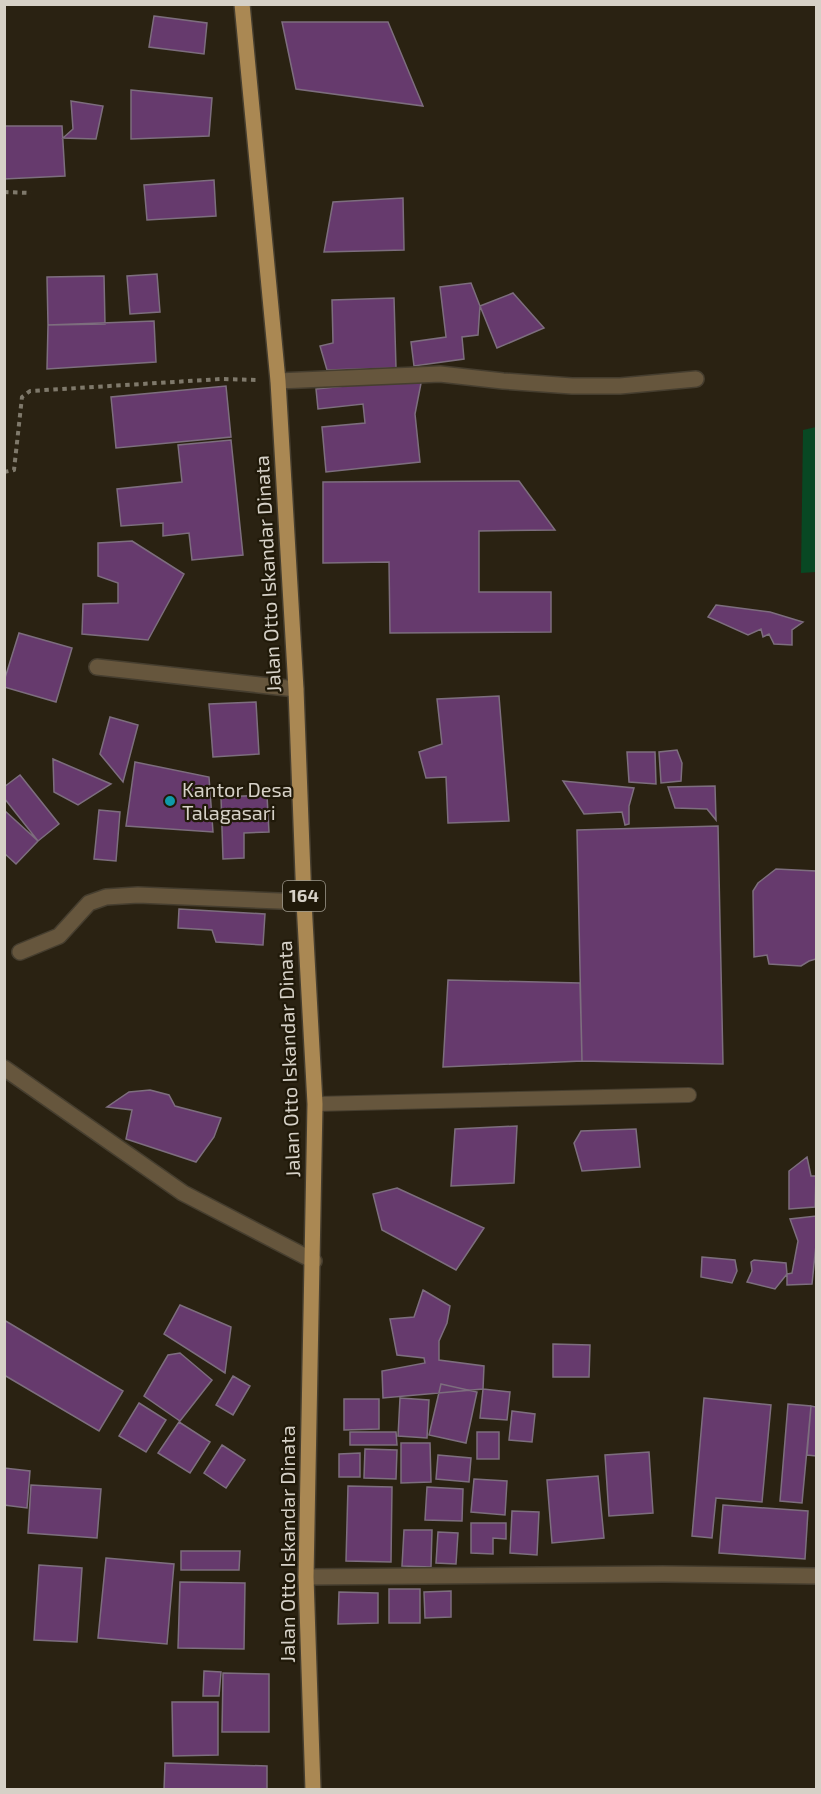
<svg xmlns="http://www.w3.org/2000/svg" width="821" height="1794" font-family="'Exo 2',sans-serif">
<style>
.green{fill:#084823}
.building{fill:#663a6d;stroke:#7d6e7e;stroke-width:1.5}
.lines{fill:none;stroke-linecap:round;stroke-linejoin:round}
.lane-casing{stroke:#463e2f;stroke-width:16}
.street-casing{stroke:#463e2f;stroke-width:18}
.primary-casing{stroke:#463e2f;stroke-width:18}
.path{stroke:#7f796b;stroke-width:4;stroke-dasharray:4.5 4.5;stroke-linecap:butt}
.lane{stroke:#66563d;stroke-width:14}
.street{stroke:#66563d;stroke-width:15}
.primary{stroke:#aa8853;stroke-width:15}
.culture-dot{fill:#0f9aa8;stroke:#201909;stroke-width:2}
.labels{text-anchor:middle;stroke-width:4.5;stroke-linejoin:round;paint-order:stroke}
.shield{fill:#201909;stroke:#9f9a8e;stroke-width:1.5}
.shield-label{font-size:18px;font-weight:bold;fill:#d6d1c7}
.street-label{font-size:20px;fill:#d6d1c7;stroke:#201909}
.poi-label{font-size:20px;fill:#d6d1c7;stroke:#201909;text-anchor:start}
</style>
<rect width="100%" height="100%" fill="#2a2212"/>
<path class="green" d="M816,427v145l-15,1 2,-143z"/>
<path class="building" d="M154,16l53,7 -3,31 -55,-7z
M282,22h106l35,84 -127,-17z
M131,90l81,8 -3,38 -78,3z
M71,101l32,5 -7,33 -33,-1 10,-9z
M4,126h58l3,50 -61,3z
M214,180l2,36 -69,4 -3,-35z
M403,198l1,52 -80,2 9,-50z
M157,274l3,38 -30,2 -3,-38z
M104,276l1,48 -57,1 -1,-48z
M471,283l9,23 -2,29 -16,2 2,22 -50,7 -3,-24 35,-5 -6,-50z
M513,293l31,35 -47,20 -17,-42z
M394,298l2,70 -69,2 -7,-24 13,-3 -1,-43z
M154,321l2,41 -109,7 1,-44z
M422,378l-7,36 5,48 -94,10 -4,-45 43,-4 -2,-19 -45,5 -2,-20z
M226,386l5,51 -115,11 -5,-51z
M231,440l12,115 -51,5 -3,-27 -26,3v-13l-42,3 -4,-37 65,-7 -4,-37z
M519,481l36,49 -76,1v61h72v40l-161,1 -1,-71 -66,1v-81z
M132,541l52,33 -36,66 -66,-6 1,-30 35,-1v-20l-20,-7v-33z
M716,605l54,7 33,10 -11,8v15l-18,-1 -5,-10 -6,3 -2,-8 -13,6 -40,-18z
M19,633l53,15 -16,54 -52,-15v-6z
M499,696l10,125 -61,2 -2,-46 -20,1 -7,-26 23,-8 -5,-45z
M256,702l3,52 -46,3 -4,-53z
M110,717l28,8 -15,57 -23,-28z
M677,750l5,13 -1,18 -20,2 -2,-31z
M627,752h28l1,32 -27,-2z
M53,759l58,25 -33,21 -24,-13z
M135,762l74,15 4,55 -87,-6z
M20,775l39,49 -21,17 -34,-43v-11z
M563,781l71,7 -5,18v18l-4,1 -3,-13 -38,2z
M715,786l1,34 -9,-11 -32,-1 -7,-21z
M267,795l2,37 -25,1v25l-21,1 -2,-62z
M4,810l34,31 -22,23 -12,-11z
M99,810l21,2 -4,49 -22,-2z
M718,826l5,238 -141,-3 -5,-231z
M776,869l40,2v88l-7,2 -8,5 -32,-2 -2,-9 -13,2 -1,-66 5,-8z
M179,909l86,5 -2,31 -47,-3 -4,-12 -34,-2z
M448,980l132,3 2,78 -139,6z
M150,1090l19,5 6,11 46,12 -7,19 -18,25 -70,-23 6,-29 -25,-3 22,-15z
M517,1126l-3,57 -63,3 4,-57z
M636,1129l4,38 -58,4 -8,-28 7,-12z
M807,1157l4,19h5l-1,31 -26,2v-38z
M397,1188l87,40 -28,42 -74,-40 -9,-36z
M816,1216v29l-4,39 -25,1v-11l5,-1 6,-32 -8,-22z
M702,1257l33,3 2,11 -5,12 -31,-6z
M754,1260l32,3 1,11 -12,15 -28,-7 5,-11 -1,-9z
M423,1290l27,16 -3,17 -8,18v19l45,6 -1,23 -100,9 -1,-27 43,-8 -1,-5 -27,-3 -7,-36 24,-2z
M180,1305l51,22 -6,46 -61,-39z
M4,1320l119,71 -24,40 -95,-56z
M553,1344l37,1 -1,32h-36z
M180,1353l32,27 -32,41 -36,-25 24,-41z
M233,1376l17,10 -17,29 -17,-10z
M441,1384l36,8 -11,51 -37,-8z
M483,1389l27,3 -3,28 -27,-2z
M400,1398l29,2 -2,38 -29,-2z
M704,1398l67,7 -9,97 -46,-4 -4,40 -20,-2z
M344,1399h35v30l-35,1z
M139,1403l27,17 -20,32 -27,-16z
M788,1404l23,2 -9,97 -22,-2z
M811,1406l5,1v49l-9,-1z
M512,1411l23,3 -3,28 -23,-2z
M179,1422l31,20 -20,31 -32,-20z
M350,1432h46l1,13h-47z
M477,1432h22v27h-22z
M401,1443h29l1,39 -30,1z
M222,1445l23,15 -19,28 -22,-15z
M365,1449l32,1 -1,29 -32,-1z
M649,1452l4,61 -44,3 -4,-61z
M360,1453v24h-21v-23z
M438,1455l33,3 -2,24 -33,-3z
M4,1468l26,3 -3,37 -23,-3z
M598,1476l6,62 -52,5 -5,-63z
M474,1479l33,2 -2,34 -34,-3z
M31,1485l70,4 -4,49 -69,-5z
M348,1486l44,1 -1,75 -45,-1z
M427,1487l36,2 -1,32 -37,-1z
M723,1505l85,6 -3,48 -86,-6z
M512,1511l27,1 -2,43 -27,-2z
M471,1523h35v16l-13,-1v16l-22,-1z
M404,1530h28l-1,37 -29,-1z
M438,1532l20,1 -2,31 -20,-1z
M181,1551h59l-1,19h-58z
M106,1558l68,6 -7,80 -69,-6z
M39,1565l43,3 -5,74 -43,-2z
M180,1582l65,1 -1,66 -66,-1z
M389,1589h31v34h-31z
M451,1591v26l-26,1 -1,-26z
M339,1592l39,1v30l-40,1z
M204,1671l17,1 -2,24h-16z
M223,1673l46,1v58h-47z
M172,1702h46v53l-45,1z
M165,1763l102,3v24h-103z"/>
<g class="lines">
<defs>
<path id="lane" d="M315,1104l374,-9"/>
<path id="street" d="M278,381l162,-7 63,7 69,5h48l76,-7
M97,667l199,22
M20,952l39,-16 30,-33 17,-6 32,-2 166,7
M4,1068l179,125 131,68
M306,1577l357,-3 153,2"/>
<path id="primary" d="M242,4l36,377 18,308 8,213 11,202 -9,473 7,213"/>
</defs>
<use href="#lane" class="lane-casing"/>
<use href="#street" class="street-casing"/>
<use href="#primary" class="primary-casing"/>
<path class="path" d="M4,192l27,1
M4,472l10,-2 8,-73 8,-6 191,-12 36,1"/>
<use href="#lane" class="lane"/>
<use href="#street" class="street"/>
<use href="#primary" class="primary"/>
</g>
<circle class="culture-dot" cx="170" cy="801" r="6"/>
<g class="labels">
<rect class="shield" x="283" y="881" width="42" height="30" rx="4.5"/>
<g class="shield-label">
<text x="304" y="902">164</text>
</g>
<g class="street-label">
<text transform="translate(268 574) rotate(-93)" y="7">Jalan Otto Iskandar Dinata</text>
<text transform="translate(289 1059) rotate(-92)" y="7">Jalan Otto Iskandar Dinata</text>
<text transform="translate(288 1544) rotate(-90)" y="7">Jalan Otto Iskandar Dinata</text>
</g>
<g class="poi-label">
<text x="182" y="797">Kantor Desa<tspan x="182" dy="23">Talagasari</tspan></text>
</g>
</g>
<rect width="821" height="1794" fill="none" stroke="#d6d1c7" stroke-width="12"/>
</svg>
